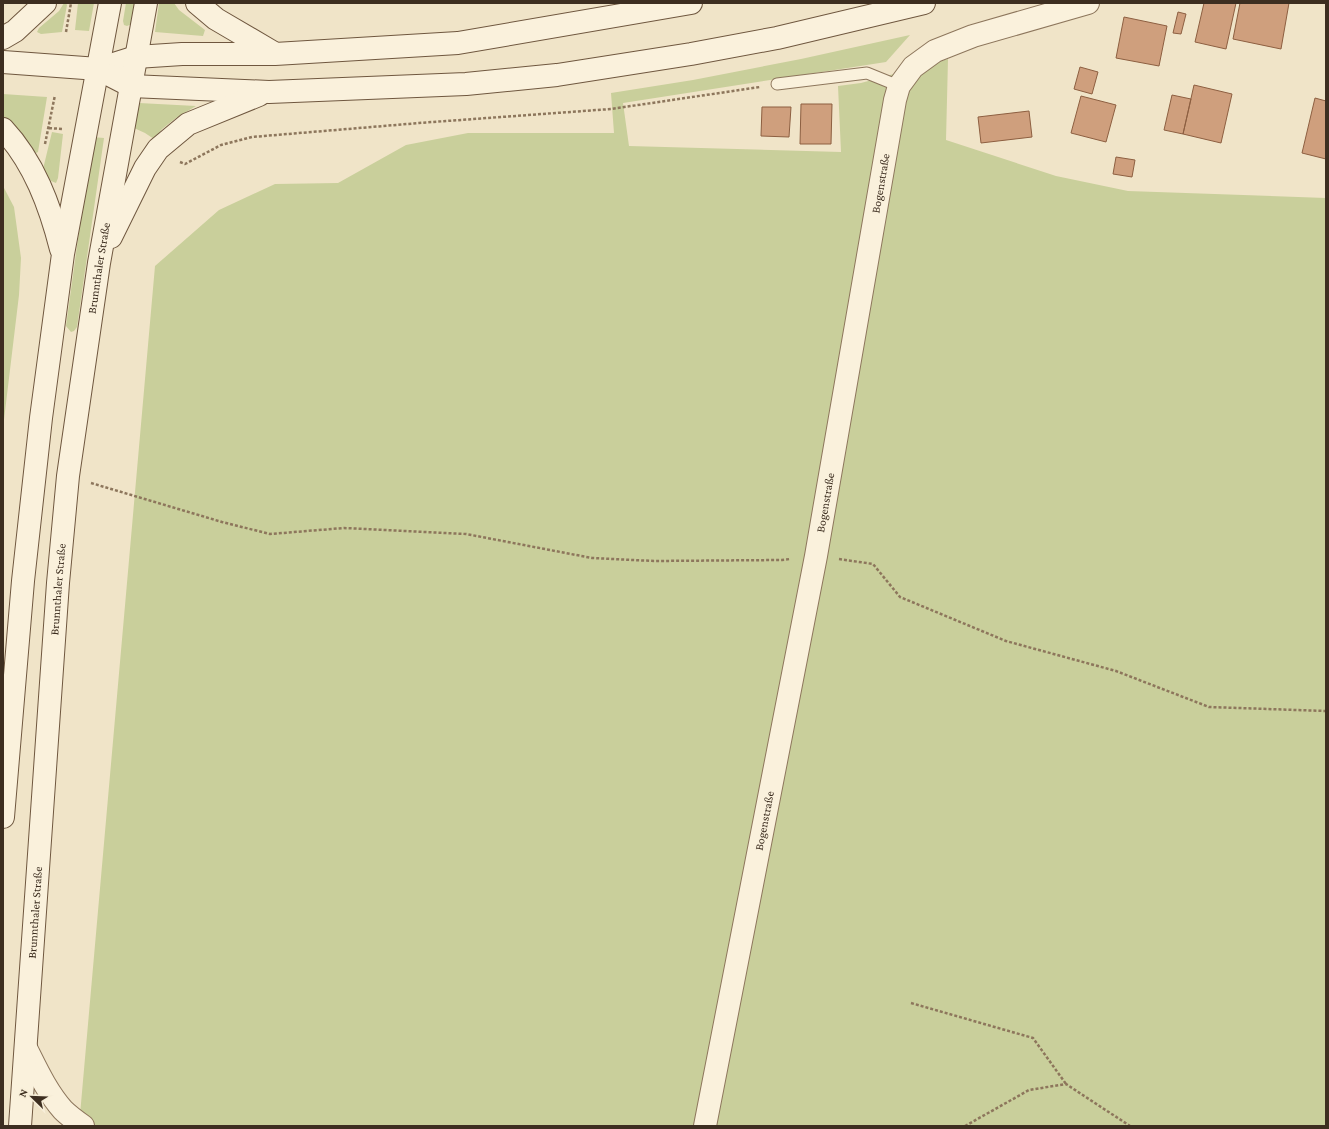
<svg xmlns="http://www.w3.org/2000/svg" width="1329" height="1129" font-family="'Crimson Pro',serif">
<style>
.green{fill:#c9cf9b}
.building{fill:#cf9f7d;stroke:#8d5f41}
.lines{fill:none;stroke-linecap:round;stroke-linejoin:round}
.service-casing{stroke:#8d765c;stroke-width:13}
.minor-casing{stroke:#8d765c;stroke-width:24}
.secondary-casing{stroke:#6f573f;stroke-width:24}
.path{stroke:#8d765c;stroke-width:2.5;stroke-dasharray:3 2;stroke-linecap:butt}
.service{stroke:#faf1dc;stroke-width:11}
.minor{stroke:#faf1dc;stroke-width:22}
.secondary{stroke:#faf1dc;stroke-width:22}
.labels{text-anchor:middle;stroke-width:3.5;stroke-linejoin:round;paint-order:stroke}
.street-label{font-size:12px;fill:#3d2e20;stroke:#f7eed8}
</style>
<rect width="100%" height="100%" fill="#f0e4c8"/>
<path class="green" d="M64,3h2l1,2 -5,27 -21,2 -4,-2 2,-4 20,-17z
M78,3h16l-5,28 -14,-1z
M126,3h12l-6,21 -5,2 -3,-1 -1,-4z
M159,3h15l5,7 26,20 -2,6 -48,-4z
M910,35l-24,27 -263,41 6,43 212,6 -3,-66 23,-3 87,-24 -2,81 110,36 72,15 198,7v928h-1247l76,-860 64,-56 56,-26 63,-1 68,-38 62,-12h146l-3,-40 82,-13 108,-21z
M3,94l44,3 -9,55 -2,1 -4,-2 -14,-20 -15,-15z
M139,103l57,3 -20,12 -14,11 -8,10 -9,-6 -11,-5z
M52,132l11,2 -5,44 -2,5 -5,-2 -8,-12z
M92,137l12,1 -27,189 -3,4 -3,1 -5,-6z
M3,186l11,21 7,51 -2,37 -16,133z"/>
<path class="building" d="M1204,3h32l-10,46 -31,-7z
M1240,3h49l-8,46 -48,-10z
M1178,12l8,2 -5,20 -8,-1z
M1124,17l43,9 -8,40 -43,-8z
M1080,67l18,5 -6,22 -18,-5z
M1194,85l38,9 -11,49 -38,-9z
M1172,95l19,4 -8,35 -19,-4z
M1081,96l35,9 -10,37 -35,-9z
M1315,98l11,3v58l-24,-6z
M801,104h31l-1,40h-31z
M762,107h29l-2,30 -28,-1z
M1029,111l3,26 -51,6 -3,-26z
M1116,157l19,3 -3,17 -19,-3z"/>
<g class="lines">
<defs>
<path id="service" d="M777,84l90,-11 32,13"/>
<g id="minor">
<path d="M26,1048c11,22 21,44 37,62 6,6 13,11 20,16"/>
<path id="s1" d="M705,1126l111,-570 79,-456 4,-14 14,-19 22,-16 38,-15 115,-33"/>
</g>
<g id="secondary">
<path d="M197,3l19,16 58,34"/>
<path d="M3,38l12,-7 30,-28"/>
<path d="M3,62l95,7 38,-12 46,-3h93l183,-11 233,-40"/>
<path d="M98,69l33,17 138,6 197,-8 91,-9 134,-21 86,-16 147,-35"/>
<path d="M3,129c31,33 47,77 58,120"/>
<path d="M111,237l34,-69 13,-19 30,-25 71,-29"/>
<path d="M3,817l20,-236 18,-163 22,-164 47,-251"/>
<path id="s2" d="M20,1126l38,-543 10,-107 31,-213 47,-260"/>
</g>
</defs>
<use href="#service" class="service-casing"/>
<use href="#minor" class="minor-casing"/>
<use href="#secondary" class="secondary-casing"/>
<path class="path" d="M66,32l5,-29
M49,128l13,1
M45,144l10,-49
M180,162l5,2 36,-19 31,-8 167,-14 192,-14 149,-22
M91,483l131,39 48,12 74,-6 122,6 126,24 62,3 128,-1 8,-1
M839,559l34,5 27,33 106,44 110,30 93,36 117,4
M911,1003l122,35 33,46
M965,1126l64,-36 37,-6 64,42"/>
<use href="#service" class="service"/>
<use href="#minor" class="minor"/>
<use href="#secondary" class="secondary"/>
</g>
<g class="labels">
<g class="street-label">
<text dy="4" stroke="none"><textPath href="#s1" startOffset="959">Bogenstraße</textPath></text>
<text dy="4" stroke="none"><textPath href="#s2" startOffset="862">Brunnthaler Straße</textPath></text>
<text dy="4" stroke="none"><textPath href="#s1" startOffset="635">Bogenstraße</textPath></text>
<text dy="4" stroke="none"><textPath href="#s2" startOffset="538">Brunnthaler Straße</textPath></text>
<text dy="4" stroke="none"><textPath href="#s1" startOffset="311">Bogenstraße</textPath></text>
<text dy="4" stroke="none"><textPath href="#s2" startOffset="214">Brunnthaler Straße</textPath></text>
</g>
</g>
<rect width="1329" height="1129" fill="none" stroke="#3d2e20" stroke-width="8"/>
<g transform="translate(32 1097) rotate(293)" stroke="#f7eed8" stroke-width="3" paint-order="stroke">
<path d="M0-3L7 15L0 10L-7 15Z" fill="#3d2e20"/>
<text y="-6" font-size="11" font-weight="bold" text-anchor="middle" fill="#3d2e20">N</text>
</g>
</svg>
